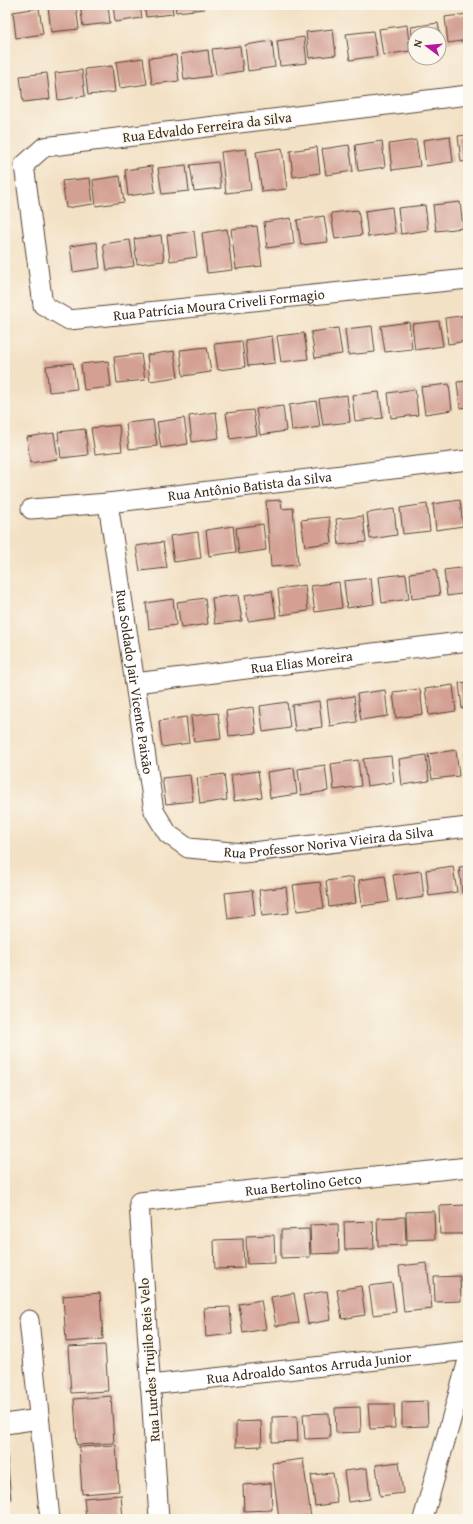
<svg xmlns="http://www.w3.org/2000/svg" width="473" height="1524" font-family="'Gentium Book Plus',serif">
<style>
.building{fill:#d4a094}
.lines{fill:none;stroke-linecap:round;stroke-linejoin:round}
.minor-casing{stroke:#574537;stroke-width:21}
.minor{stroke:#fff;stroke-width:19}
.labels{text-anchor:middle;stroke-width:3;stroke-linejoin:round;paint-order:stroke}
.street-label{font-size:14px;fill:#3b2a1e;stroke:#fbf7ec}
</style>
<rect width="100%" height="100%" fill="#fbf7ec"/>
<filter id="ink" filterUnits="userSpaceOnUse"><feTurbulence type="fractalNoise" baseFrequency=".025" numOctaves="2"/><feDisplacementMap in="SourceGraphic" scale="8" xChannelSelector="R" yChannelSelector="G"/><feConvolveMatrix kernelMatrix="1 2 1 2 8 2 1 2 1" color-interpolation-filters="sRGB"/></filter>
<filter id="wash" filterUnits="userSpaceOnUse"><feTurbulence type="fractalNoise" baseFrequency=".012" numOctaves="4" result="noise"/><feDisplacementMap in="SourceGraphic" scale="16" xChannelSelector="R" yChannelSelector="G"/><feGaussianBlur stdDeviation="0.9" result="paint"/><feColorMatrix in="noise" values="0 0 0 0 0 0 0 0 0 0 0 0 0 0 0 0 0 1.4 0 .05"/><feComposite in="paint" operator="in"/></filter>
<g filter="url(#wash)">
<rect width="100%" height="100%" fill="#f3e1c5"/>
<g id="blocks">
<path class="building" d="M55,5h21l3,24 -28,3 -3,-26z
M80,5h28l2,18 -27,3z
M113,5h27l2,13 -27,4z
M144,5h28l1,9 -27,3z
M175,5h28l1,4 -28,3z
M39,8l4,26 -27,4 -3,-26z
M468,14v26l-20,3 -3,-26z
M438,23l2,11h-25l-1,17 -3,-24z
M407,25l3,26 -27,4 -4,-26z
M333,29l3,26 -27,3 -3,-26z
M373,31l4,25 -27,4 -4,-26z
M304,37l3,26 -27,3 -3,-25z
M439,37l3,12h-3z
M272,41l3,26 -27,4 -3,-26z
M240,46l3,25 -27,4 -4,-26z
M208,50l3,26 -27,4 -3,-26z
M176,55l3,26 -27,3 -3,-26z
M143,58l4,26 -27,4 -4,-26z
M112,66l3,26 -27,3 -3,-26z
M82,70l3,26 -27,4 -3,-27z
M47,73l3,26 -27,3 -3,-26z
M468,135v26l-7,1 -3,-26z
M450,136l3,26 -27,4 -3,-26z
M416,140l4,26 -28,4 -3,-26z
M382,141l3,26 -27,4 -3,-26z
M349,145l4,26 -27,4 -4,-26z
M317,147l3,26 -27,4 -3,-26z
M282,148l5,41 -25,3 -6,-40z
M246,149l5,41 -25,3 -5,-41z
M218,162l3,26 -27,3 -4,-26z
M186,165l3,26 -27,3 -4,-26z
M152,166l3,26 -27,4 -3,-26z
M120,176l4,26 -28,4 -3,-26z
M90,178l3,26 -27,4 -4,-27z
M466,197h2v10h-1z
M460,202l3,26 -27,3 -3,-26z
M425,205l3,25 -27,4 -3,-26z
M392,207l3,26 -27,4 -3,-26z
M358,210l4,25 -27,4 -4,-26z
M324,216l4,26 -27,3 -4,-25z
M291,218l3,26 -27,4 -3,-26z
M257,226l5,40 -26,3 -5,-40z
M227,229l5,41 -25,3 -5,-40z
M194,231l3,26 -27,4 -3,-26z
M161,235l3,26 -27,3 -3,-25z
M130,240l4,26 -27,4 -4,-26z
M97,242l3,26 -27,4 -3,-26z
M468,315v26l-20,3 -3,-26z
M439,321l4,25 -28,4 -3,-26z
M409,322l3,27 -27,3 -4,-26z
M372,326l3,26 -27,3 -3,-26z
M338,328l4,26 -27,4 -4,-26z
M304,333l4,26 -27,3 -4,-26z
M272,336l3,27 -27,3 -3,-26z
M242,341l3,26 -27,3 -4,-26z
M207,347l4,25 -28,4 -3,-26z
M174,351l4,26 -28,4 -3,-26z
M141,354l4,26 -28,3 -3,-26z
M108,361l3,26 -27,3 -3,-26z
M73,363l4,26 -28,3 -3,-26z
M468,381v26l-8,1 -3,-26z
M449,384l3,26 -27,4 -4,-27z
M415,389l3,26 -27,3 -3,-25z
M379,392l4,26 -28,3 -3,-26z
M347,395l3,27 -27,3 -4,-26z
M316,401l4,26 -28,4 -3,-26z
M283,406l3,25 -26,4 -4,-26z
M253,410l4,25 -27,4 -4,-26z
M216,412l3,26 -27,4 -3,-26z
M184,418l4,26 -27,4 -4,-26z
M153,420l4,26 -28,3 -3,-26z
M119,425l3,26 -27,3 -4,-26z
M85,429l3,26 -27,3 -3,-26z
M54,433l4,26 -28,4 -3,-26z
M281,500l1,9 11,-1 5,57 -27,2 -5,-66z
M460,500l3,26 -27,4 -3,-26z
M427,504l3,27 -27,3 -3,-26z
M394,509l3,26 -27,4 -3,-26z
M363,516l3,26 -27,3 -3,-26z
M329,517l3,26 -27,3 -4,-26z
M263,524l3,26 -27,4 -3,-26z
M233,526l3,26 -27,4 -3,-26z
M198,532l3,26 -27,4 -4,-26z
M163,542l4,26 -27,3 -4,-25z
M468,567v26l-21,3 -3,-26z
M436,569l4,26 -28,4 -2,-26z
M406,574l3,25 -27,4 -3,-26z
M371,578l3,26 -27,4 -3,-27z
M339,582l3,26 -27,4 -4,-26z
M305,585l3,26 -27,4 -3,-26z
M272,591l4,26 -28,4 -3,-26z
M238,595l4,26 -27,3 -3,-26z
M205,598l3,26 -27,4 -4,-26z
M173,599l3,26 -27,4 -3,-26z
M468,682v26l-6,1 -3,-26z
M453,685l3,26 -27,4 -4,-26z
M420,689l3,25 -27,4 -3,-26z
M385,690l3,26 -27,4 -4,-26z
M354,696l3,26 -27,4 -3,-26z
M319,701l3,26 -27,4 -3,-26z
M287,702l3,26 -27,4 -3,-26z
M253,707l3,26 -27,3 -3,-25z
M218,713l3,26 -27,3 -3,-26z
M186,717l3,26 -27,4 -3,-26z
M456,750l3,26 -27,3 -4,-25z
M464,754h4v24h-1z
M426,755l3,26 -27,4 -3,-26z
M391,756l3,26 -27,4 -4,-27z
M358,760l3,26 -27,4 -3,-26z
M325,765l3,26 -27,4 -3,-26z
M294,768l3,26 -27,4 -3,-26z
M258,771l4,26 -28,4 -3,-26z
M224,774l3,26 -27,4 -3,-26z
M190,775l3,26 -27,3 -4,-26z
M453,866l4,26 -28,4 -3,-26z
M468,866v26l-6,1 -3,-26z
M421,871l3,26 -27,4 -4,-26z
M385,876l4,26 -27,4 -3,-26z
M353,877l3,26 -27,4 -3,-26z
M320,882l4,26 -27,3 -4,-26z
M286,887l3,26 -27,3 -3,-26z
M252,890l3,25 -27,4 -3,-26z
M467,1205l1,29h-28l-1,-28z
M434,1211l1,28 -28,1 -1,-28z
M405,1217l1,28 -28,1 -1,-28z
M373,1221l1,28 -29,1 -1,-28z
M338,1224l1,29 -28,1 -1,-29z
M309,1229l1,28 -29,1v-28z
M274,1235l1,28 -28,1 -1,-28z
M243,1239l1,29 -29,1 -1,-29z
M427,1263l5,46 -28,3 -5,-46z
M460,1276l1,25 -26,1 -1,-25z
M392,1283l4,29 -23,3 -4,-29z
M361,1286l4,29 -23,4 -5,-29z
M327,1291l4,29 -23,4 -5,-29z
M100,1293l3,46 -37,3 -3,-46z
M294,1293l5,30 -23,3 -5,-29z
M261,1300l5,29 -23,4 -4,-29z
M230,1307l2,27 -26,3 -2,-29z
M105,1345l3,46 -37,2 -3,-46z
M111,1396l3,47 -37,2 -3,-46z
M427,1401l1,25 -26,1v-25z
M368,1404h26l1,24 -25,1z
M360,1407l1,25 -25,1 -1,-25z
M329,1413l1,25 -25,1 -2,-25z
M297,1416l1,25 -26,1v-25z
M261,1421l1,25 -26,1v-25z
M116,1445l3,46 -37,3 -3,-47z
M5,1456h2l4,44 -6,1z
M303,1459l8,59 -32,1 -7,-56z
M399,1462l4,31 -23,3 -4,-31z
M367,1468l3,31 -22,3 -4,-31z
M333,1473l4,30 -22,3 -4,-31z
M271,1483l1,27 -28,1 -1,-26z
M121,1495l2,24h-37l-2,-21z"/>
</g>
</g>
<g filter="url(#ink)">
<use href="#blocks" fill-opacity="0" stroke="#574537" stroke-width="1"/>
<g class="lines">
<defs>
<g id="minor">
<path id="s1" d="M468,95l-424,52 -20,18 19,140 26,15 399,-41"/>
<path id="s2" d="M108,503l46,308 14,23 20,14 55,5 225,-26"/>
<path id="s3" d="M31,509l77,-6 360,-43"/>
<path id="s4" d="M135,683l333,-42"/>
<path d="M29,1320l21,199"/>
<path id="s5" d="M150,1385l318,-35"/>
<path d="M5,1424l34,-5"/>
<path id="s6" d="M159,1519l-20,-317 329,-35"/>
<path d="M423,1519l45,-159"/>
</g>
</defs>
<use href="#minor" class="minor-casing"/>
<use href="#minor" class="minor"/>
</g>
</g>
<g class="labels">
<g class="street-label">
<text transform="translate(207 127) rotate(-7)" y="5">Rua Edvaldo Ferreira da Silva</text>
<text dy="5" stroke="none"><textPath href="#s1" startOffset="776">Rua Patrícia Moura Criveli Formagio</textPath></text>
<text dy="5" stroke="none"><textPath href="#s3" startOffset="220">Rua Antônio Batista da Silva</textPath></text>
<text dy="5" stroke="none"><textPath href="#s4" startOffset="168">Rua Elias Moreira</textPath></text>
<text dy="5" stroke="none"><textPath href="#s2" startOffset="181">Rua Soldado Jair Vicente Paixão</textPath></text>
<text dy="5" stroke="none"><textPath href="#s2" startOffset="504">Rua Professor Noriva Vieira da Silva</textPath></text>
<text dy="5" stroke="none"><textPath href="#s6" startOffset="483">Rua Bertolino Getco</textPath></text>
<text transform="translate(149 1360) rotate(-94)" y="5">Rua Lurdes Trujilo Reis Velo</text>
<text dy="5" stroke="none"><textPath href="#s5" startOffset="160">Rua Adroaldo Santos Arruda Junior</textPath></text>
</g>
</g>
<rect width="473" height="1524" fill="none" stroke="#fbf7ec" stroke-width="20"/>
<g transform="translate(427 46) rotate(286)"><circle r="19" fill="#fbf7ec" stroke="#aea59a"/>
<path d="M0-3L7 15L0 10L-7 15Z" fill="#b5179e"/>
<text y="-6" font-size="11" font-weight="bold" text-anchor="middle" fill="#3b2a1e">N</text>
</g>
</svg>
